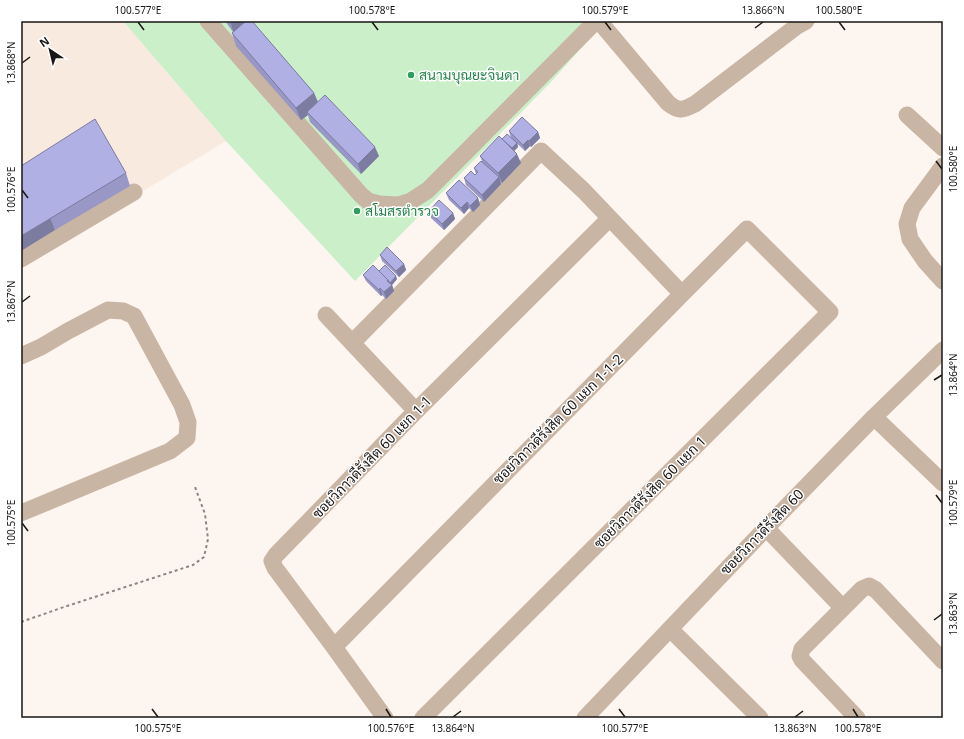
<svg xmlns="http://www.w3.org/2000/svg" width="964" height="739" font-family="'Noto Sans',Sarabun,sans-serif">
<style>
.built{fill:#f9eae0}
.green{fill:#cbefc9}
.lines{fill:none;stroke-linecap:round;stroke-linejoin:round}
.path{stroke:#8b8682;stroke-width:2;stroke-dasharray:3 3;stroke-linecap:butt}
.minor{stroke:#c9b5a3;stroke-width:17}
.wall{fill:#9897c5}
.shaded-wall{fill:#7c7ba0}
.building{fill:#b1b0e5;stroke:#7c7ba0}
.ticks{fill:none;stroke:#191614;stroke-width:1.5}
.leisure-dot{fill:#2e9e5b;stroke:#fff;stroke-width:1.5}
.labels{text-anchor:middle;stroke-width:3;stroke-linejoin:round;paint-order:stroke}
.leisure-label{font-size:14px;fill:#27864d;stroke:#fff;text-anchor:start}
.street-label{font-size:14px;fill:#191614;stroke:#fff}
.neatline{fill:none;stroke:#191614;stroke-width:1.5}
.ticks-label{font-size:10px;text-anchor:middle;fill:#191614}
</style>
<rect width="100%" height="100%" fill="#fdf5f0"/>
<path class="built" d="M21,21h102l103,120 -205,123z"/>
<path class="green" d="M123,21h462l10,12 -45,50 -195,198 -129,-140z"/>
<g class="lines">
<path class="path" d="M21,622l43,-15 129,-42 11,-8 4,-18 -3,-25 -10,-27"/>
<path class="minor" d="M208,21l153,174 7,6 11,3 19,1 13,-4 17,-11 168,-169
M599,21l69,82c11,9 15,7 27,1l102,-78 9,-5
M907,115l36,33
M943,166l-31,42 -5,16 3,15 15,22 18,20
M21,259l113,-67
M326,315l90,96
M352,343l189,-192 43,40 98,103
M21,356l20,-9 27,-16 40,-21 15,1 11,5 48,89 6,17 -1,16 -17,13 -149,62
M874,417l69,66
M766,528l76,79
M670,629l90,89
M334,647l348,-353 65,-65 83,83 -407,406
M385,718l-51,-71 -59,-79 -3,-7 4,-6 140,-144 193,-192
M585,718l181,-190 108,-111 69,-67
M857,718l-55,-58 -2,-4 2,-7 60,-60 7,-3 7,4 67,71"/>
</g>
<path class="wall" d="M225,21h28l-1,1 62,71 4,9 61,54 -18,18 -51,-52 -2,-7 -7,5 -65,-74 -4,-13 1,-1z
M509,131l29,1 2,6 -9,9 -1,-1 -5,5 -14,-13z
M517,143l1,4 -4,4 7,12 -19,20 -2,-2 1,3 -17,18 -18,-17 -2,-7 11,-3 1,-1 -2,-6 8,-7 -2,-5z
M21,166l105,7 4,13 -75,44z
M446,193l32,5 2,7 -7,7 -4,-4 -5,6 -15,-14z
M429,211l24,2 2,6 -11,11 -13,-12z
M380,255l24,9 2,6 -7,7 -17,-16z
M379,271l18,8 -5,6 2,6 -8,8 -4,-4 -1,1 -15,-15 -3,-6z"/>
<path class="shaded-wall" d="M236,21h17l-19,13 -3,-10z
M314,93l5,12 -12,7 1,3 -7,5 -5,-12z
M538,132l2,6 -9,9 -2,-6z
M528,140l2,6 -5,5 -2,-6z
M517,143l1,4 -6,6 -2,-3z
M375,147l4,9 -18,18 -3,-10z
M517,154l4,9 -19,20 -4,-10z
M499,177l2,7 -17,18 -2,-7z
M478,198l2,7 -7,7 -3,-6z
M467,202l2,6 -5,6 -3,-6z
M453,213l2,6 -11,11 -2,-6z
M50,218l5,12 -34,21v-15z
M404,264l2,6 -7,7 -3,-6z
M396,276l1,3 -5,6 2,6 -8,8 -2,-7 3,-11z
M380,288l2,7 -1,1 -2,-6z"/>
<path class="building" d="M229,21h7l-5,3z
M246,21h6l62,72 -18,15 -64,-75z
M325,95l50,52 -17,17 -51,-52z
M522,117l16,15 -9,9 -1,-1 -5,5 -14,-14z
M95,119l31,54 -105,63v-70z
M507,134l10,9 -5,5 -10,-9z
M499,136l18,18 -19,19 -18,-17z
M481,161l18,16 -17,18 -18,-17 7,-7 4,4 3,-3 -4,-4z
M459,180l19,18 -8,8 -3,-4 -6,6 -15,-15z
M439,200l14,13 -11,11 -13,-13z
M387,247l17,17 -8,7 -16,-16z
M373,265l15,15 -1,1 5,4 -8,7 -4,-4 -1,2 -16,-15z
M385,265l11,11 -6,7 -2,-3 -9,-9z"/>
<path class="ticks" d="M138,22l6,8M372,22l6,8M605,22l6,8M839,22l6,8M755,28l8,-6M22,63l8,-6M936,161l6,8M22,190l6,8M22,302l8,-6M934,380l8,-5M936,495l6,8M22,523l6,8M934,620l8,-6M152,709l6,8M386,709l5,8M619,709l6,8M853,709l5,8M453,717l8,-6M795,717l8,-6"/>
<g class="leisure-dot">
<circle cx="411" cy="75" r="4"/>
<circle cx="357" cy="211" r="4"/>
</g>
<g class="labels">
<g class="leisure-label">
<text x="419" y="80">สนามบุณยะจินดา</text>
<text x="365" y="216">สโมสรตำรวจ</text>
</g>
<g class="street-label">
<text transform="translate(558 419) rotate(-45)" y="5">ซอยวิภาวดีรังสิต 60 แยก 1-1-2</text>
<text transform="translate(372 457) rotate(-46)" y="5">ซอยวิภาวดีรังสิต 60 แยก 1-1</text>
<text transform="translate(650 492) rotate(-45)" y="5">ซอยวิภาวดีรังสิต 60 แยก 1</text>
<text transform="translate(762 532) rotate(-46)" y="5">ซอยวิภาวดีรังสิต 60</text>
</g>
</g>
<rect width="964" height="739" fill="none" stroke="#ffffff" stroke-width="44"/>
<g transform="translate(50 50) rotate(325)" stroke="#ffffff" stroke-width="3" paint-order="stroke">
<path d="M0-3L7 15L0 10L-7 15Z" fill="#191614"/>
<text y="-6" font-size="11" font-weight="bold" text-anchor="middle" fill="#191614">N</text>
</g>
<rect x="22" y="22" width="920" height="695" class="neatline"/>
<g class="ticks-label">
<text x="138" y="14">100.577°E</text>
<text x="372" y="14">100.578°E</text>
<text x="605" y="14">100.579°E</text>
<text x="763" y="14">13.866°N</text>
<text x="839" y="14">100.580°E</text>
<text transform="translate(11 63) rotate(-90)" y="4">13.868°N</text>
<text transform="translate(953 169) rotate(-90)" y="4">100.580°E</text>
<text transform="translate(11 190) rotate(-90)" y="4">100.576°E</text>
<text transform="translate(11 302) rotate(-90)" y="4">13.867°N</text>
<text transform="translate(953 375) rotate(-90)" y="4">13.864°N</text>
<text transform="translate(953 503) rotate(-90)" y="4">100.579°E</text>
<text transform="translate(11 523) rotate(-90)" y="4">100.575°E</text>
<text transform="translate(953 614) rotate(-90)" y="4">13.863°N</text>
<text x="158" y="732">100.575°E</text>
<text x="391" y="732">100.576°E</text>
<text x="453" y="732">13.864°N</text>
<text x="625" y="732">100.577°E</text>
<text x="795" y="732">13.863°N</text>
<text x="858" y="732">100.578°E</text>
</g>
</svg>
